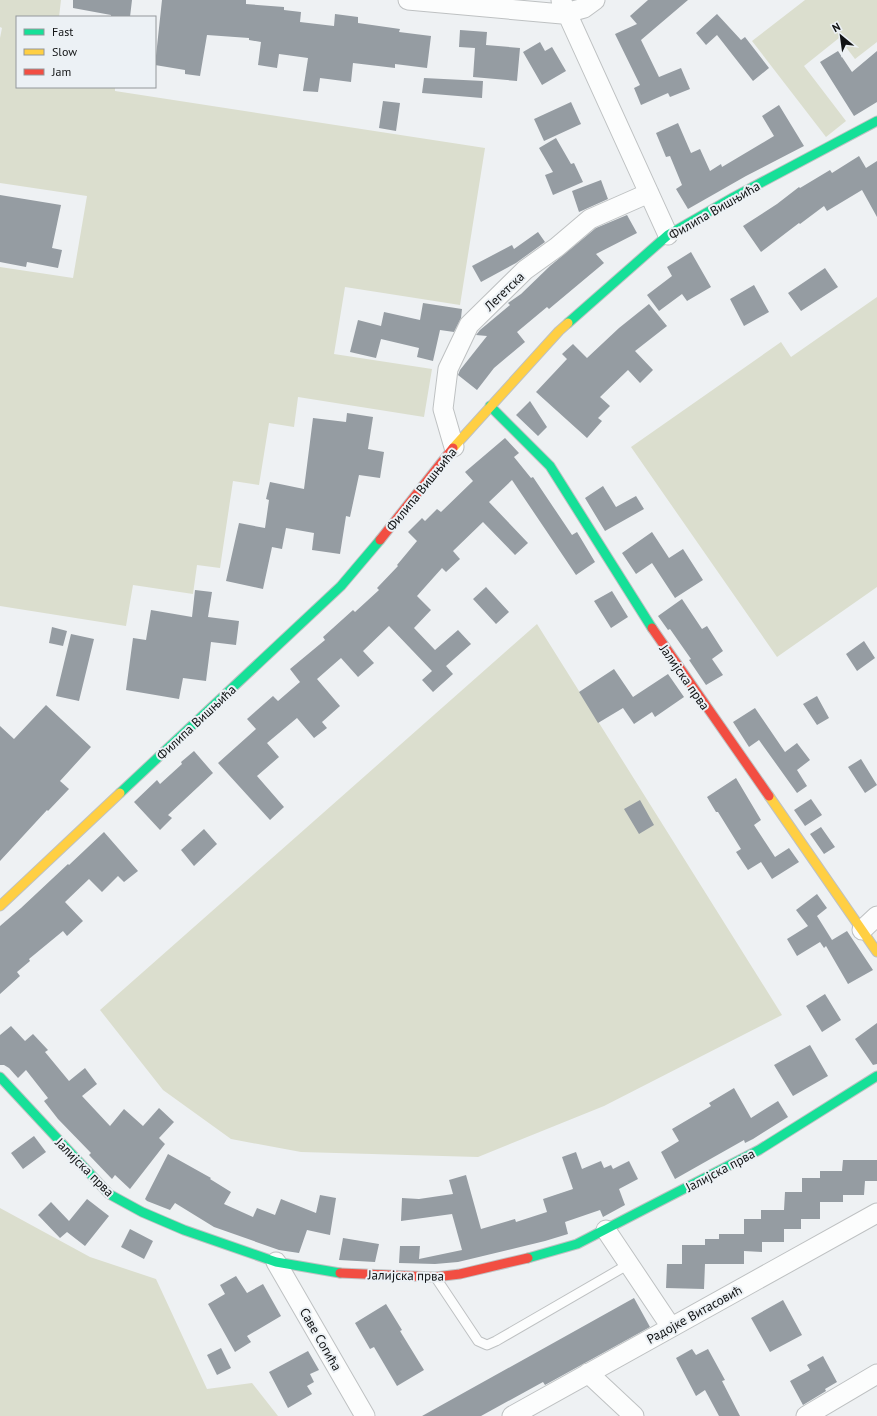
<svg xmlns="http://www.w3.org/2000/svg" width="877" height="1416" font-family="'PT Sans',sans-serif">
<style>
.green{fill:#dbdece}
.building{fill:#959ca2}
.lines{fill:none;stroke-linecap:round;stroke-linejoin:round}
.lane-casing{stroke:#bec1c2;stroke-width:11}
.street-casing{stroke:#bec1c2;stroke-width:21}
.fast-casing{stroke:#bec1c2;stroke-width:11}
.slow-casing{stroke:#bec1c2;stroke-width:11}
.jam-casing{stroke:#bec1c2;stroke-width:11}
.lane{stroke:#fcfdfd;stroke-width:9}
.street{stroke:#fcfdfd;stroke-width:19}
.fast{stroke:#16e098;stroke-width:9}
.slow{stroke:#ffcf43;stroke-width:9}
.jam{stroke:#f24e42;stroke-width:9}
.labels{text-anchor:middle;stroke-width:4;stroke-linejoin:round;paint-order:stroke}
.street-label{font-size:13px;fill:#111314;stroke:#ecf1f5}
</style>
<rect width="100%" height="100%" fill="#eef1f3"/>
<path class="green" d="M0,0h61l-2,17h-42v70h98v4l370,57 -25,157 -115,-18 -11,67 98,15 -8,48 -126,-20 -4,30 -25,-4 -10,62 -26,-4 -13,87 -23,-3 -4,29 -60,-9 -7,41 -126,-20v-339l73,11 14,-82 -87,-13v-145l2,-10 -2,-1z
M805,0h72v42l-22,17 -16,-21 -35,28 42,55 -20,16 -74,-96z
M877,297v290l-100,70 -146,-210 150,-105 10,15z
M537,624l245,391 -178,91 -126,51 -177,-5 -70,-13 -68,-49 -63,-80z
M0,1208l90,49 66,22 51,110 45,-6 26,33h-278z"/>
<path class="building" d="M73,0h59l-2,17h-19v-2l-38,-7z
M162,0h84v4l38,3v3l17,2 -1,10 34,4 1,-12 23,3v6l42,6 -1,3 32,4 -4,32 -32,-4v4l-42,-5 -2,19 -31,-4 -2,14 -15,-1 5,-33 -29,-4 -2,14 -19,-3 3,-23 -12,-2v-2l-42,-3 -7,41 -15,-2v-4l-30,-5z
M648,0h40l-47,40 18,37 22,-9 9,21 -20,8 -2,-4 -27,12 -7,-17 6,-3 -25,-51 22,-10 -7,-8z
M717,14l24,26 4,-3 24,31 -16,13 -36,-46 -11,10 -10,-12z
M460,30l27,2 -1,13 34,3 -3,33 -44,-4 2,-29 -16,-1z
M540,42l5,9 7,-4 14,24 -24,14 -19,-33z
M838,51l14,21 25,-21v51l-23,14 -34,-54z
M424,78l59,3 -1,17 -60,-5z
M383,101l17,2 -4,28 -17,-3z
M571,102l10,22 -37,17 -10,-22z
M779,105l25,41 -58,30 -58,33 -12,-20 6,-4 -12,-29 -4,1 -10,-24 22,-10 13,30 9,-4 10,22 11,-7 1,3 52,-31 -12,-20z
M556,138l15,26 3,-1 9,19 -30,13 -8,-20 8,-3 -14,-24z
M859,156l7,12 11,-7v56l-15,-27 -35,21 -3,-5 -24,18 -1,-1 -38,29 -18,-26 34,-22 22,-17 1,1 30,-18 2,3z
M601,180l7,19 -29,13 -7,-21z
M0,195l61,10 -9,43 10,2 -4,18 -31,-6 -1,5 -26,-5z
M627,215l10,18 -41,21 8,9 -55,46 -2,-2 -30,25 8,10 -31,26 -17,22 -19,-15 2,-5 27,-34 -11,-1 4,-5 30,-25 -2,-2 13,-9 29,-28 46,-38z
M538,232l7,10 -29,21 -35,19 -9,-16 40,-21 2,4z
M691,252l20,35 -24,14 -5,-7 -23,17 -12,-16 25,-19 -5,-9z
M825,268l13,19 -37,24 -13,-18z
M754,285l15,27 -25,14 -14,-27z
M423,303l39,6 -1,9 -7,14 -14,-2 -7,31 -16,-4 2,-9 -38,-9 -5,19 -26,-6 8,-32 23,6 3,-14 36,8z
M649,304l18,22 -32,25 18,19 -13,13 -12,-13 -28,27 10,9 -12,12 4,3 -15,17 -51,-46 31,-33 -5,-5 11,-10 14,14 32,-30z
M530,401l17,26 -9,9 -22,-21z
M347,413l26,4 -5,32 16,3 -4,26 -21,-3 -9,42 -4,-1 -6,38 -28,-4 2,-17 -28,-5 -4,21 -10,-2 -9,42 -37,-8 13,-58 26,5 4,-28 -3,-1 4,-17 34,7 9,-71 33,4z
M505,438l14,15 -5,4 17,21 2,-1 39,58 5,-3 18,30 -19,13 -64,-95 -23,22 39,41 -13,12 -32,-33 -30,29 7,8 -14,13 -4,-4 -25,28 14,14 -17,18 21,22 23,-20 13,14 -25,22 7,8 -20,18 -11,-12 10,-9 -43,-45 -26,25 11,12 -16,14 -17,-19 -24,21 23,27 -18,16 5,6 -13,10 -17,-20 -30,25 12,14 -22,19 27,31 -14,13 -52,-57 38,-34 -9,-10 26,-23 5,5 22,-19 -10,-13 35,-29 -2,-3 30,-27 2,2 24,-22 -2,-2 21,-22 -1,-1 20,-24 -9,-9 14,-14 3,3 12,-12 4,3 32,-31 -8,-9z
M603,486l13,21 20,-11 8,13 -39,22 -20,-33z
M652,532l17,26 14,-9 20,31 -28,18 -23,-35 -16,11 -14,-21z
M486,587l23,25 -13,12 -23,-25z
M195,590l17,2 -4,25 31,4 -3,24 -25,-3 -5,39 -23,-3 -4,21 -53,-9 7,-52 13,2 5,-30 41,7z
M612,591l16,26 -17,11 -17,-27z
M682,599l20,30 5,-3 16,25 -11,8 11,16 -17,10 -17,-25 2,-1 -21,-30 -2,1 -10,-14z
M52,627l15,4 -4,15 -14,-3z
M71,634l23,5 -15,62 -23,-5z
M864,641l11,17 -18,13 -11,-17z
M614,669l19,28 35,-23 16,23 -29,20 -3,-5 -18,12 -11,-16 -25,15 -19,-31z
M817,696l12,22 -12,7 -14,-21z
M46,705l45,42 -31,34 9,8 -21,22 -1,-1 -47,51v-135l14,13z
M755,708l30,44 12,-9 13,17 -13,10 10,16 -10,7 -38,-53 -10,7 -16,-25z
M194,751l19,22 -45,42 4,3 -12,12 -26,-28 23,-22 3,4 22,-20 -1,-2z
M861,759l16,26 -12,8 -17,-26z
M736,778l25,42 -7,5 21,32 14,-9 10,14 -27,17 -11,-17 -13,8 -12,-18 5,-3 -23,-37h-2l-9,-15z
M811,799l11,16 -17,11 -11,-16z
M640,800l14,25 -15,9 -15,-25z
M821,827l14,20 -11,7 -14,-20z
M204,829l13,15 -23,22 -13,-16z
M104,832l34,39 -14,11 -6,-6 -16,16 -13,-13 -24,23 18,19 -16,15 -4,-5 -34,28 1,2 -13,11 3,4 -20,18v-68l21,-18 47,-44 1,1z
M817,894l10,14 -10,8 15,24 15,-9 26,39 -25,14 -22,-38 -2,2 -4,-6 -23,14 -10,-17 21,-13 -12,-16z
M825,994l16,26 -19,12 -16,-26z
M877,1023v41l-4,1 -18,-26z
M11,1026l14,15 8,-7 15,16 -3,2 24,29 16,-13 12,16 -15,12 28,30 14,-17 19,17 16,-18 15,14 -15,16 6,6 -35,45 -15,-14 -3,4 -23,-24 2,-2 -33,-34 -14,-18 4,-3 -22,-28 -8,8 -9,-10 -5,-3h-4v-30z
M810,1045l18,31 -35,20 -19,-31z
M734,1088l17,30 27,-17 10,16 -35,22 -8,4 -1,-3 -69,39 -14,-27 18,-11 -7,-12 39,-23 -2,-3z
M34,1136l12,16 -23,17 -12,-16z
M576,1152l6,17 19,-8 3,7 7,-3 2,4 16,-8 9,18 -19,10 6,16 -22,12 -3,-7 -35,12 3,12 -23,7 -87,21 -23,2 -36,-1 1,-17h20l-1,13 43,-9 -10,-36 -51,7 1,-23 17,1 34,-5 -4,-14 17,-5 15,54 34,-10 1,3 31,-10 -4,-13 30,-10 -11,-32z
M168,1154l43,24 -1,1 21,13 -7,12 29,13 4,-9 18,7 6,-16 35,14 4,-18 16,3 -6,37 -23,-5 -8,23 -20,-3 -65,-23 -39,-24 -5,7 -23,-9 -2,-2z
M843,1160h34v21h-12l-1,14h-21v7h-23v17h-19v10h-17v13h-22v10l-18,-1v13h-39l-1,25 -38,-1 1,-24h15v-19h23v-6h14v-5h25v-15h17v-9h23l1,-18h17v-14h18v-7h22z
M87,1199l22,17 -24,30 -18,-14 -7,6 -22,-23 13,-13 18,19z
M130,1229l23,12 -9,18 -23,-12z
M343,1238l36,6 -4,18 -36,-2z
M236,1276l11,17 16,-9 18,32 -34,20 4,6 -16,10 -27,-48 17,-10 -5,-9z
M634,1298l16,29 -105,58 -2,-3 -62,34h-59z
M783,1300l19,35 -32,17 -19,-34z
M386,1304l16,26 -2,1 24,39 -27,16 -23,-39 -4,2 -15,-26z
M221,1348l10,20 -14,7 -10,-20z
M692,1349l4,6 12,-6 17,31 -3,1 18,35h-21l-14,-26 -9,6 -20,-38z
M308,1351l11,19 -9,4 4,8 -7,4 5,8 -24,14 -19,-36z
M823,1356l14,26 -12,7 1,2 -23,14 -13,-24 20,-11 -3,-5z"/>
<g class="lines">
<defs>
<path id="lane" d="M436,1278l42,63 9,4 9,-4 133,-77"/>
<path id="street" d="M408,0l154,14 22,-6 11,-8
M561,0l107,235
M454,447l-11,-38 5,-40 21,-44 56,-55 32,-23 33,-28 59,-26
M862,930l15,-14
M606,1230l65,97
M276,1262l89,154
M588,1373l46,43
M512,1416l365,-203
M806,1416l71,-42"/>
<path id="fast" d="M568,323l100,-88 66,-38 143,-76
M490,406l60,60 102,162
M120,793l221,-207 39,-46
M0,1077l109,117 33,18 42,18 92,32 64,11
M528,1258l49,-14 182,-94 118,-74"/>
<path id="slow" d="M453,448l106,-117 9,-8
M769,796l108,156
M0,906l120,-113"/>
<path id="jam" d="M380,540l73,-92
M652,628l117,168
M340,1273l95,4 25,-3 68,-16"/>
</defs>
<use href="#lane" class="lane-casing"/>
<use href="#street" class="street-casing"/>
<use href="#fast" class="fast-casing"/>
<use href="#slow" class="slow-casing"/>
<use href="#jam" class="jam-casing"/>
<use href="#lane" class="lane"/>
<use href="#street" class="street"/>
<use href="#fast" class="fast"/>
<use href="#slow" class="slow"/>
<use href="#jam" class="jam"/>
</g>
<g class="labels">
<g class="street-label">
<text transform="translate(714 210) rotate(-30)" y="5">Филипа Вишњића</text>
<text transform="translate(504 291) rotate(-44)" y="5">Легетска</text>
<text transform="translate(421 489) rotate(-51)" y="5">Филипа Вишњића</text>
<text transform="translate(685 677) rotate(55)" y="5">Јалијска прва</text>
<text transform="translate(196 722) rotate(-43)" y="5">Филипа Вишњића</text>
<text transform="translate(85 1167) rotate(45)" y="5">Јалијска прва</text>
<text transform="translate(720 1170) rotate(-28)" y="5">Јалијска прва</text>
<text transform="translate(406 1275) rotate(1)" y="5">Јалијска прва</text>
<text transform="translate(694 1314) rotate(-29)" y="5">Радојке Витасовић</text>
<text transform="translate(321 1339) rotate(60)" y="5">Саве Согића</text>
</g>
</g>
<rect x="16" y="16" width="140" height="72" fill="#ecf1f5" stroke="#94989b"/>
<rect x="24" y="29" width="20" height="6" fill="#16e098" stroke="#94989b"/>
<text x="52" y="36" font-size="12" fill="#111314">Fast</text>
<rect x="24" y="49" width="20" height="6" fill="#ffcf43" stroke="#94989b"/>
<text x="52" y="56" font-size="12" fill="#111314">Slow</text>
<rect x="24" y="69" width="20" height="6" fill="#f24e42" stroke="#94989b"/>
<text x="52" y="76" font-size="12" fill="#111314">Jam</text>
<g transform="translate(841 36) rotate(331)" stroke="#ecf1f5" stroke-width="3" paint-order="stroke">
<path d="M0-3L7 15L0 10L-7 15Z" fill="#111314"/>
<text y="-6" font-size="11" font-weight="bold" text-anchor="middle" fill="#111314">N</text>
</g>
</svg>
